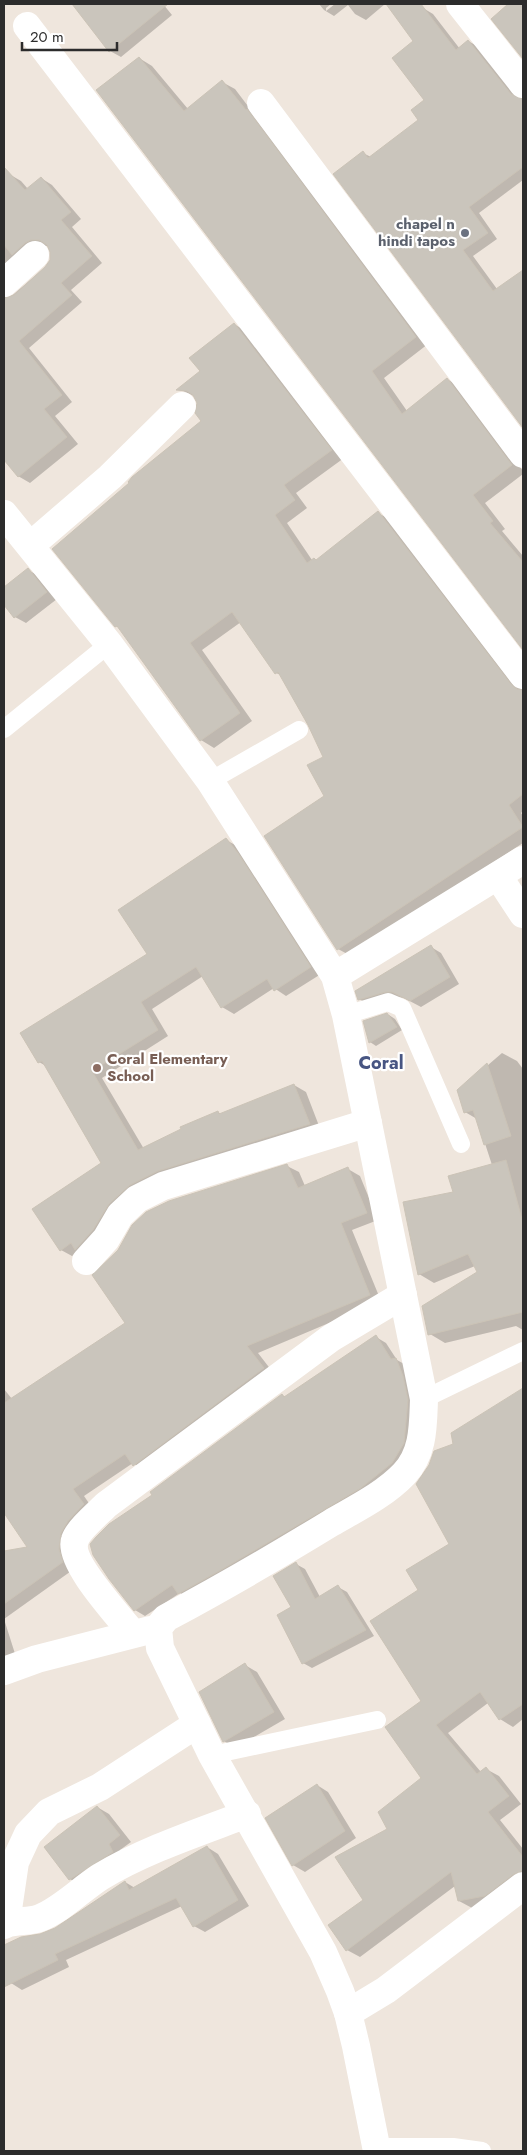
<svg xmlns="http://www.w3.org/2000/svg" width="527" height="2155" font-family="Jost,sans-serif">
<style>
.shadow{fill:#0003}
.building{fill:#cac5bc;stroke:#cbc3b6}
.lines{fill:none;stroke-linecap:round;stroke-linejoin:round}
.lane{stroke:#fff;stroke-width:18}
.street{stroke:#fff;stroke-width:28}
.secondary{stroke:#fff;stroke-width:28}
.worship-dot{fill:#6b7280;stroke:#fff;stroke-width:2}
.education-dot{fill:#8d6e63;stroke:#fff;stroke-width:2}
.labels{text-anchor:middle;stroke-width:4.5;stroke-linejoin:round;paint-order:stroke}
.worship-label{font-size:15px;font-weight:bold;fill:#5b616d;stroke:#fff;text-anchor:end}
.education-label{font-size:15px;font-weight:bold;fill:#785e54;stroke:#fff;text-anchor:start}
.quarter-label{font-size:18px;font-weight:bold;fill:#475582;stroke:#fff}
</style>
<rect width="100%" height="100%" fill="#efe6dd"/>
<path class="shadow" d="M74,4h89l9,11 -51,42 -11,-6z
M319,4h12l-5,4v3l9,-7h50l-19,16 -11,-6 -7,-9 -14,11 -10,-6z
M508,4h15v53l-30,-38z
M423,8l10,6 27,35 8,-8 11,6 41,53h3v80l-44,33 18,26 -24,17 24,33 26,-17v154l-188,-252 28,-21 8,4 49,-37 6,-20 -11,-59z
M139,58l13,8 36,43 34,-27 13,7 193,255 -44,34 23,33 40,-32 13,8 63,84v3l-38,29 20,26 -3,2 21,25v92l-426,-558z
M9,174l12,7 7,8 13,-11 11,7 29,34 -9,8 30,36 -31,27 11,12 -53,46 43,54 -17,14 23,28 -48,39 -12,-7 -14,-18v-159h4l38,-32 5,-7v-9l-2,-5h-6l-39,33v-100z
M234,324l13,8 97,126 -48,35 11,15 -20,15 25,37 5,1 61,-48 13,7 132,171v120l-2,2 2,3v27l-172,113 -13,-7 -14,-192 -14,-32 -27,-49 -7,-3 -35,-51 -39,28 50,71 -38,27 -13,-8 -81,-112 -4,-2 87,-205 -7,-24 -17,-8 23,-17z
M28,570l11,6 18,23 -31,24 -11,-6 -11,-14v-15z
M226,840l11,6 84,128 -35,22 -12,-8 -40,26 -12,-7 -19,-31 -51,33 16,27 -66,42 42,71 74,-37 3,2 73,-29 12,7 15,39 -151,46 -98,79 -11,-6 42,-87 -57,-97 -7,-4 110,-107z
M431,947l10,6 18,31 -38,23 -17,-9 -7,-1 -27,8 -11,-6z
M389,1015l6,4 7,11 -26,16 -6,-4 -5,-20z
M502,1053l15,8 6,8v261l-7,-4 -71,17 -15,-9 48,-62 -3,-6 -41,17 -15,-9 36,-81 37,-28 -15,-46 -12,-7 -6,-22z
M287,1166l12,6 6,14 43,-17 12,7 18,44 -26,10 29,71 -123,52 17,22 -130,96 -12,-8 -49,33 11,16 -21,57 -70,50 13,41 -13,8v-104l24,-18 -24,-36v-121l8,10 115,-75z
M376,1337l10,6 11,17 9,5 12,42 -15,62 -214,130 -9,-6 -35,23 -10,-6 19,-115 128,-100 4,2z
M523,1389v330l-10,8 -13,-8 -12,-16 -40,30 33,39 5,-3 13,7 22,28 -21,16 23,29v34l-51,25 -13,-7 -4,-15 -95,71 -13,-7 41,-121 35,-51 -3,-188 31,-45 4,-100 -3,-11z
M296,1564l9,5 15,28 18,-10 9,5 27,44 -62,32 -9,-5 -10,-55z
M245,1665l12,7 28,47 -50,29 -11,-7z
M317,1785l11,7 28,46 -51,34 -12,-7 -26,-47z
M97,1807l12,7 22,28 -11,8 3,9 -41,27 -12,-7 -25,-31z
M207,1847l11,7 31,52 -44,26 -11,-6 -12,-20 -116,54 3,7 -47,23 -11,-7 -7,-15v-21l17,-9 19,-2 17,-7 68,-47 10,6z"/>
<path class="building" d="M72,4h96l-59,48z
M386,4h35l35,46 12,-10 43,54 12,5v68l-54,40 19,26 -25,17 30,41 30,-21v158l-190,-254 30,-23 5,7 50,-38 -7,-10 13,-10 -32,-42 21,-17z
M508,4h15v55l-32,-40z
M139,57l45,54 38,-31 24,30 1,-1 169,228 -44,34 30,43 45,-36 65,87 -39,30 20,26 -3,2 33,39v88l-427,-560z
M4,167l21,23 16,-13 30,35 -10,8 31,36 -31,27 11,12 -53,46 43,54 -18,14 23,28 -49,40 -14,-17v-162l10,-3 31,-28 5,-7v-8l-3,-7 -8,-5h-8l-6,3 -13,12 -8,-10z
M234,323l98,127 -48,35 11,15 -20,15 32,48 7,-5 2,2 62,-49 133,173 6,5 6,1v104l-14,11 14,22 -186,123 -73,-114 60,-40 -17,-31 16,-8 -15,-32 -30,-53 -3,2 -43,-62 -42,31 50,70 -40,28 -83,-115 -2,1 -63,-78 77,-66 -1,-1 4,-5 69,-56 -6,-8 2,-10 -4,-8 -6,-4 -11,-1 24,-19 -11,-13z
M28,568l19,24 -33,26 -10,-13v-18z
M226,838l12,15 73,114 -37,24 -7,-12 -46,29 -25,-41 -55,35 17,28 -66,41 46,79 43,-21 -1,-2 38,-16 1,3 75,-30 16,40 -152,47 -28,14 -21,19 -16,26 -18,20 -4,-7 -11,8 -28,-42 69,-46 -59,-102 -4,2 -18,-30 127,-79 -29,-44z
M431,945l19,32 -40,24 -18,-9h-6l-28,8 -3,-9z
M387,1013l10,14 -28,16 -6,-22z
M487,1063l24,73 -27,9 -11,-35 -9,3 -7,-23z
M506,1160l17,63v89l-95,23 -6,-29 55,-34 -9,-18 -50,21 -15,-73 50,-10 -5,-16z
M287,1164l11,24 50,-21 19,46 -26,10 29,72 -123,51 17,22 -131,98 -8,-12 -52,35 11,15 -16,17 -7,12 -2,16 4,13 -59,42v-53l23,-4 -23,-34v-110l121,-80 -33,-48 26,-25 14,-25 14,-13 23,-11z
M376,1335l15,24 5,-1 7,18 5,24 -4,43 -12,20 -31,25 -140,82 -43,24 -6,-9 -38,26 -25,-32 -16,-24 -3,-11 6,-7 13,-13 43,-29 -2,-3 132,-98 2,3z
M523,1388v316l-24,16 -19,-28 -44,33 41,49 9,-7 23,29 -21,16 35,45v14l-9,3 -29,22 -27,5 -7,-29 -105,79 -18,-26 35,-25 -28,-43 52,-28 -9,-17 43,-34 -36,-51 36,-26 -51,-80 48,-31 -12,-20 43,-26 -33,-60 13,-19 5,-14 19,-7 -2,-11z
M296,1562l19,37 23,-14 28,45 -64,34 -25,-49 14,-8 -18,-31z
M245,1663l29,49 -51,30 -24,-50z
M317,1784l28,47 -53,35 -27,-48z
M97,1806l23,29 -11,9 4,8 -44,28 -25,-33z
M207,1846l31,54 -45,27 -17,-29 -121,56 3,6 -54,27v-42l17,-8 19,-3 15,-6 70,-47 4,9z"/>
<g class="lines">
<path class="lane" d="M4,729l105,-85
M210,781l89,-51
M346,1015l42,-13 14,6 59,136
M424,1399l99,-48
M212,1755l165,-35
M376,2147h77l29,4"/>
<path class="street" d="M460,4l63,80
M27,26l496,649
M261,103l262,351
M4,283l31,-28
M31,545l79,-68 72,-71
M498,876l25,38
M86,1261l20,-22 14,-24 17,-16 26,-13 205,-63
M133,1634c-13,-17 -66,-73 -58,-94 3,-10 23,-27 31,-35l225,-167 72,-43
M4,1671l33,-12 113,-29
M6,1923l9,-61 13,-28 21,-22 51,-25 97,-63
M4,1925c12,-6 23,-2 36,-7 22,-9 40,-28 60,-41 45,-27 97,-44 147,-63
M348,2013l38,-23 137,-104"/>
<path class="secondary" d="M4,514l105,130 101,137 125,195 11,39 78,384c-1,26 0,54 -20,75 -20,21 -49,35 -73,49 -54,33 -109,65 -165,95l-8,10 2,20 52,107 111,197 17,39 8,22 8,33 21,105
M335,976l188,-116"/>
</g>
<circle class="worship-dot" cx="465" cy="233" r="5"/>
<circle class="education-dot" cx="97" cy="1068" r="5"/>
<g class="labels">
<g class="worship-label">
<text x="455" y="229">chapel n<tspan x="455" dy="17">hindi tapos</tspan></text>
</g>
<g class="education-label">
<text x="107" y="1064">Coral Elementary<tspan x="107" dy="17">School</tspan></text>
</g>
<g class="quarter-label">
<text x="381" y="1069">Coral</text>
</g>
</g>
<rect width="527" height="2155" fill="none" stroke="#2c2c2c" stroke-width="10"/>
<path d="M22 42v8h95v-8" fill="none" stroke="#2c2c2c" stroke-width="2.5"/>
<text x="30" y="42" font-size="15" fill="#2c2c2c" stroke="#ffffff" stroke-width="4" paint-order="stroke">20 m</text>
</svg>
